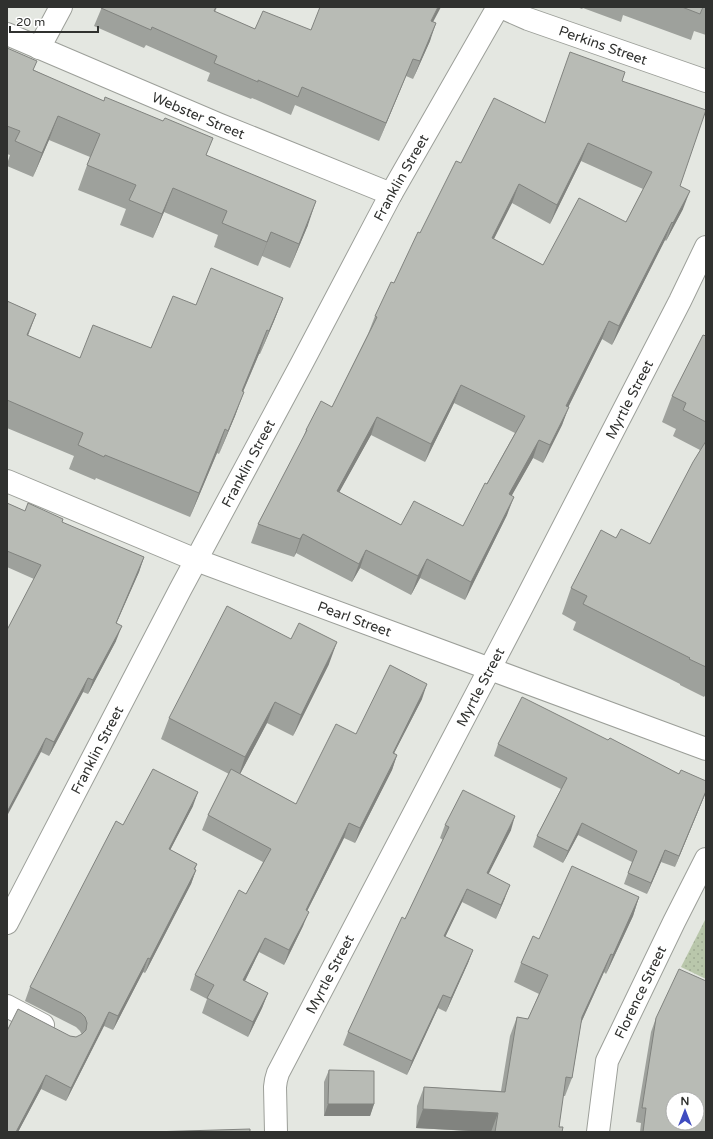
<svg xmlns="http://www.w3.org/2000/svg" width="713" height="1139" font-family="'Varela Round',sans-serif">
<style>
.park{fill:url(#park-dots)}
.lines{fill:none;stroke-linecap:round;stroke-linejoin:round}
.street-casing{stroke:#9c9f99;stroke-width:24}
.street{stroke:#fff;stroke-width:22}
.wall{fill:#9ea19c;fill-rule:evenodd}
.shaded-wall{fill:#81837f}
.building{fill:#b8bbb5;stroke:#81837f;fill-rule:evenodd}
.labels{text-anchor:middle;stroke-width:4;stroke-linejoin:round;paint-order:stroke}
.street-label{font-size:14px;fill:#30312f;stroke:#fff}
</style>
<defs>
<pattern id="park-dots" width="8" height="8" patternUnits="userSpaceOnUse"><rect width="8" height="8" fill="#b9c7ab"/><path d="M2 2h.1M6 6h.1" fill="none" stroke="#9fab93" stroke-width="1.8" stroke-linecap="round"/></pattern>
</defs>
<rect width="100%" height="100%" fill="#e4e7e1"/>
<path class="park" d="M706,918v61l-25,-12z"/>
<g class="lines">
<defs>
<g id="street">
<path id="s1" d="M501,7l27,12 178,62"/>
<path id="s2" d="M7,34l211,90 173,70"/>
<path d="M39,48l22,-41"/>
<path id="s3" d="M7,481l189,79 510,189"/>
<path id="s4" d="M7,923l173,-333 122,-227 89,-169 107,-187"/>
<path d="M7,1006l36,19"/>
<path id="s5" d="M276,1132l-1,-45 1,-7 2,-7 243,-464 159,-308 26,-54"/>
<path id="s6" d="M598,1132l9,-71 67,-139 32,-63"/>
</g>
</defs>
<use href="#street" class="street-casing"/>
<use href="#street" class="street"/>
</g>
<path class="wall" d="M102,7h115l-2,5 40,17 56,1 122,-8 -3,19 -17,38 -7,-3 -27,65 -84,-36 -4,10 -39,-17 -1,1 -44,-18 3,-8 -64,-28 -2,3 -50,-22z
M577,7h129v28l-12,-4 -3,9 -68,-25 -2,7 -38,-14 -1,1z
M7,48l27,22 173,85 101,70 -18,43 -28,-12 -4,10 -44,-19 4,-12 -54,-23 -11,26 -33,-13 6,-16 -48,-19 12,-33 -41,-17 -16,37 -26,-11v-2l3,-9 -3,-1z
M622,81l58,105 3,23 -17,32 -1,-1 -53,105 -10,-6 -34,68 -6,18 -19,38 -10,-5 -22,38 -4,19 -42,85 -45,-22 -9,17 -51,-27 -8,14 -56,-29 -2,4 -43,-14 7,-19 44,-83 4,-11 26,-23 36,-73 7,-18 19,-33 26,-50 41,-70 84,-40zM581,161l62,28 -17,33 -83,43 -49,-26 18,-36 38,21zM454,403l61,30 -52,93 -62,-1 -62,-33 32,-57 54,27z
M283,298l-9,23 -14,33h-1l-16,38 -8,24 -16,38 -2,-1 -27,64 -94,-39 -1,2 -26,-11 5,-13 -67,-28v-127l29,13 -8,22 52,22 71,-10 45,-43z
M706,336v358l-2,3 -24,-12v-1l-107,-54 3,-8 -14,-8 9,-26 45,-50 34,6 50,-94 -27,-14 3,-7 -14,-7 10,-26z
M7,503l18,8 37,12 82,34 -5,15 -23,51v18l-28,53 -5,-2 -34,64 -8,-4 -7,-173 -27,-12z
M329,664l-36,72 -26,-13 -27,51 56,30 60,-70 66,-35 -28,54 3,2 -5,15 -37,73 -11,-5 -37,73 -4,15 -19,39 -25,-13 -14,29 23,12 -6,15 -14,29 -46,-24 5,-14 -17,-9 5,-15 51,-81 17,-32 -61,-32 6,-15 21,-41 -68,-35 8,-21z
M608,740l71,34 27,7v11l-31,75 -14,-5 -14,32 -23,-10 8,-22 -54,-27 -15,28 -30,-16 4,-11 24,-47 -67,-33 4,-12z
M193,806l-23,44 27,14 -2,6h1l-5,14 -46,89 -2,-1 -30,58 -9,-4 -38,75 -25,-12 -23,43h-11l63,-96 6,1 6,-2 -2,-4 -4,-4 -51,-26 5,-14 93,-162z
M445,825l66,5 -23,44 17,24 -9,21 -34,-17 -17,35 28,13 -5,13 -22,49 -8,-4 -31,67 -64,-30 5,-13 57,-113 38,-79 -3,-2z
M639,897l-6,19 -27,58 -2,-2 -23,51 -9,55 -7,18h-2l-4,31 3,5h-76l-70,-4 1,-22 7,-19 77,4 9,-55 7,-19 11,2 11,-25 -25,-12 7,-19 18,-24z
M656,1018l50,114h-66l1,-9 -5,-1 15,-90z
M329,1070l45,34 -4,12h-46v-34z"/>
<path class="shaded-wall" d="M438,7h3l-17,32 7,-18z
M436,23l-6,18 -17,38 7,-18z
M413,59l-7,17 -27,65 7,-18z
M58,116l-9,24 -16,37 9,-24z
M588,143l-7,18 -31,63 7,-19z
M519,184l-7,19 -27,53 7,-18z
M173,188l-9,24 -11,26 9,-24z
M690,191l-7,18 -17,32 7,-18z
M316,201l-8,24 -18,43 9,-24z
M672,222l-7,18 -53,105 7,-19z
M271,232l-9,24 -4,10 9,-24z
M283,298l-9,23 -14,33 9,-23z
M36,314l-9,23v-2z
M609,321l-7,18 -42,85 6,-18z
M267,330l-8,24 -26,61 9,-24z
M461,385l-7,18 -29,59 6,-18z
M244,392l-9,24 -16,38 9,-23z
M569,407l-7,18 -19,38 7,-18z
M377,417l-6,18 -41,74 7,-18z
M225,429l-8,24 -27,64 9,-24z
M539,440l-6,18 -31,55 7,-19z
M514,497l-7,18 -42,85 6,-18z
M303,534l-7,19 -2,4 6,-18z
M366,550l-6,18 -8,14 7,-18z
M144,557l-5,15 -29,66 6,-15z
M427,559l-7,19 -9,17 7,-19z
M122,626l-6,15 -28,53 5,-14z
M337,642l-8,22 -36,72 8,-21z
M88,678l-5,14 -34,64 5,-14z
M427,684l-5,15 -35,68 6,-14z
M275,702l-8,21 -29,55 7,-21z
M46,738l-5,14 -34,64v-4z
M397,755l-5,15 -37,73 5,-15z
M706,791v1l-31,75 4,-11z
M198,792l-5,14 -29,56 5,-13z
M515,816l-4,14 -29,57 5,-14z
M349,823l-5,15 -44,87 6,-15z
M582,823l-4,12 -15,28 5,-12z
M665,850l-4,12 -14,32 4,-11z
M196,870l-5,14 -46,89 5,-14z
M510,885l-5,13 -9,21 5,-14z
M467,889l-5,13 -23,48 5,-14z
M639,897l-6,19 -27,58 7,-19z
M309,912l-6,14 -19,39 5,-15z
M265,938l-6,14 -21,43 5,-15z
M473,950l-5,13 -22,49 5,-14z
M611,954l-7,18 -29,64 7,-19z
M148,958l-5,14 -30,58 5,-14z
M268,993l-6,15 -14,29 5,-15z
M443,995l-5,13 -31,67 5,-14z
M109,1012l-5,14 -38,75 5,-13z
M46,1075l-5,14 -23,43h-2z
M328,1104h46l-4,12h-46z
M423,1109l75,4 -7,19 -75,-4z"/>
<path class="building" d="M102,7h114l-2,4 41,18 8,-18 48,19 9,-23h118l-7,14 5,2 -16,38 -7,-2 -27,64 -84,-36 -4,10 -40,-17v2l-44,-19 3,-7 -65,-29 -1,3 -50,-22z
M682,7h21l-3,7z
M7,48l30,13 -4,9 71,31 1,-4 58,24 2,-3 48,20 -7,17 110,46 -17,43 -28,-12 -4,10 -45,-19 5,-12 -54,-23 -11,26 -33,-14 7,-15 -49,-20 13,-31 -42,-18 -16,37 -27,-12 5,-10 -13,-5z
M570,52l55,20 -3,9 84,29 -26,76 10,5 -17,32 -1,-1 -53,104 -10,-5 -43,85 3,1 -19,38 -11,-5 -30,54 5,3 -43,85 -44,-23 -9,17 -52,-26 -7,14 -56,-30 -3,5 -42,-15 49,-94h-1l15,-29 11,6 45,-90 -2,-1 16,-34 3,1 24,-51 2,1 36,-72 5,2 33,-65 51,25zM588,143l64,29 -26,50 -47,-24 -36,67 -51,-27 27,-54 38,21zM461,385l64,31 -38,68 -2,-1 -22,43 -49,-25 -13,24 -64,-34 40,-74 54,27z
M211,268l72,30 -14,33 -2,-1 -25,61 2,1 -16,39 -3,-2 -26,64 -94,-38 -1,2 -26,-12 5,-12 -76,-33v-99l29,13 -9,21 53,23 13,-33 58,23 22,-52 23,9z
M703,335l3,1v86l-23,-12 3,-7 -14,-7z
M706,441v226l-17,-8 1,-1 -107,-54 4,-8 -16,-8 30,-58 15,8 5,-9 29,15 43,-82z
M7,503l18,8 3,-8 35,16 -1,3 82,35 -28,66 6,3 -29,54 -5,-2 -34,64 -8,-4 -39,74v-182l34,-65 -34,-14z
M227,606l64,33 8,-16 38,19 -36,73 -26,-13 -30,55 -76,-39z
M390,665l37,19 -34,69 4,2 -37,73 -11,-5 -43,87 3,2 -20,38 -24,-12 -22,42 25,13 -15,29 -46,-24 7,-13 -19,-10 44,-85 7,4 25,-45 -63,-34 23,-46 65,35 40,-80 20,10z
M522,697l86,43 2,-2 69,36 2,-4 25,11v10l-27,65 -14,-6 -14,33 -23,-10 9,-22 -55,-28 -14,28 -31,-15 30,-58 -69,-34z
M153,769l45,23 -29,57 28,15 -3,5 2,1 -46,89 -2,-1 -30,58 -9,-4 -38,76 -25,-13 -30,57h-9v-101l11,-22 52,27 6,1 6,-3 4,-4 1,-7 -2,-6 -4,-4 -51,-26 86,-166 7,4z
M463,790l52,26 -28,57 23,12 -9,20 -34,-16 -23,47 29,14 -22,48 -8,-3 -31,66 -64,-29 54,-115 3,2 44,-92 -4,-2z
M572,866l67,31 -26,58 -2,-1 -29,63 -10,61 -6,-1 -7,50h4l-1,5h-67l3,-19 -75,-4 1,-22 81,5 12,-75 11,2 20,-44 -27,-12 12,-27 6,3z
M679,969l27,12v151h-63l3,-24h-4l14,-90zM673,1099h24v24h-24z
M329,1070l45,1v33h-46z
M250,1129v3h-100z"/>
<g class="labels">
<g class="street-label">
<text dy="5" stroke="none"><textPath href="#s1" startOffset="109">Perkins Street</textPath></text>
<text dy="5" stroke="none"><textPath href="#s2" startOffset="208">Webster Street</textPath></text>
<text dy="5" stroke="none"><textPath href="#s4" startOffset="843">Franklin Street</textPath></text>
<text dy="5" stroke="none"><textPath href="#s5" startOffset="819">Myrtle Street</textPath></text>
<text dy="5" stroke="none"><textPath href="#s4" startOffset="519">Franklin Street</textPath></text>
<text dy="5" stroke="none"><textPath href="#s3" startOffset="374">Pearl Street</textPath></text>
<text dy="5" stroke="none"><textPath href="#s5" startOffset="495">Myrtle Street</textPath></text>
<text dy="5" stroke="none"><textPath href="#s4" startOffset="195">Franklin Street</textPath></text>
<text dy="5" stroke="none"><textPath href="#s5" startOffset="171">Myrtle Street</textPath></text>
<text dy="5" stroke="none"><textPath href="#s6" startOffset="148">Florence Street</textPath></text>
</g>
</g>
<rect width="713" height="1139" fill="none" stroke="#30312f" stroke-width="16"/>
<g transform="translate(685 1111)"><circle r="19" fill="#ffffff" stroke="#acadac"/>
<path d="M0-3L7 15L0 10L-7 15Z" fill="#3f4cc0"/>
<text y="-6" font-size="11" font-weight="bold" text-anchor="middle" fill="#30312f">N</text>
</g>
<path d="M10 26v6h88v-6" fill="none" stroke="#30312f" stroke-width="2"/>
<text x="16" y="26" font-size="12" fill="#30312f" stroke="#ffffff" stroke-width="3" paint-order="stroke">20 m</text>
</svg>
